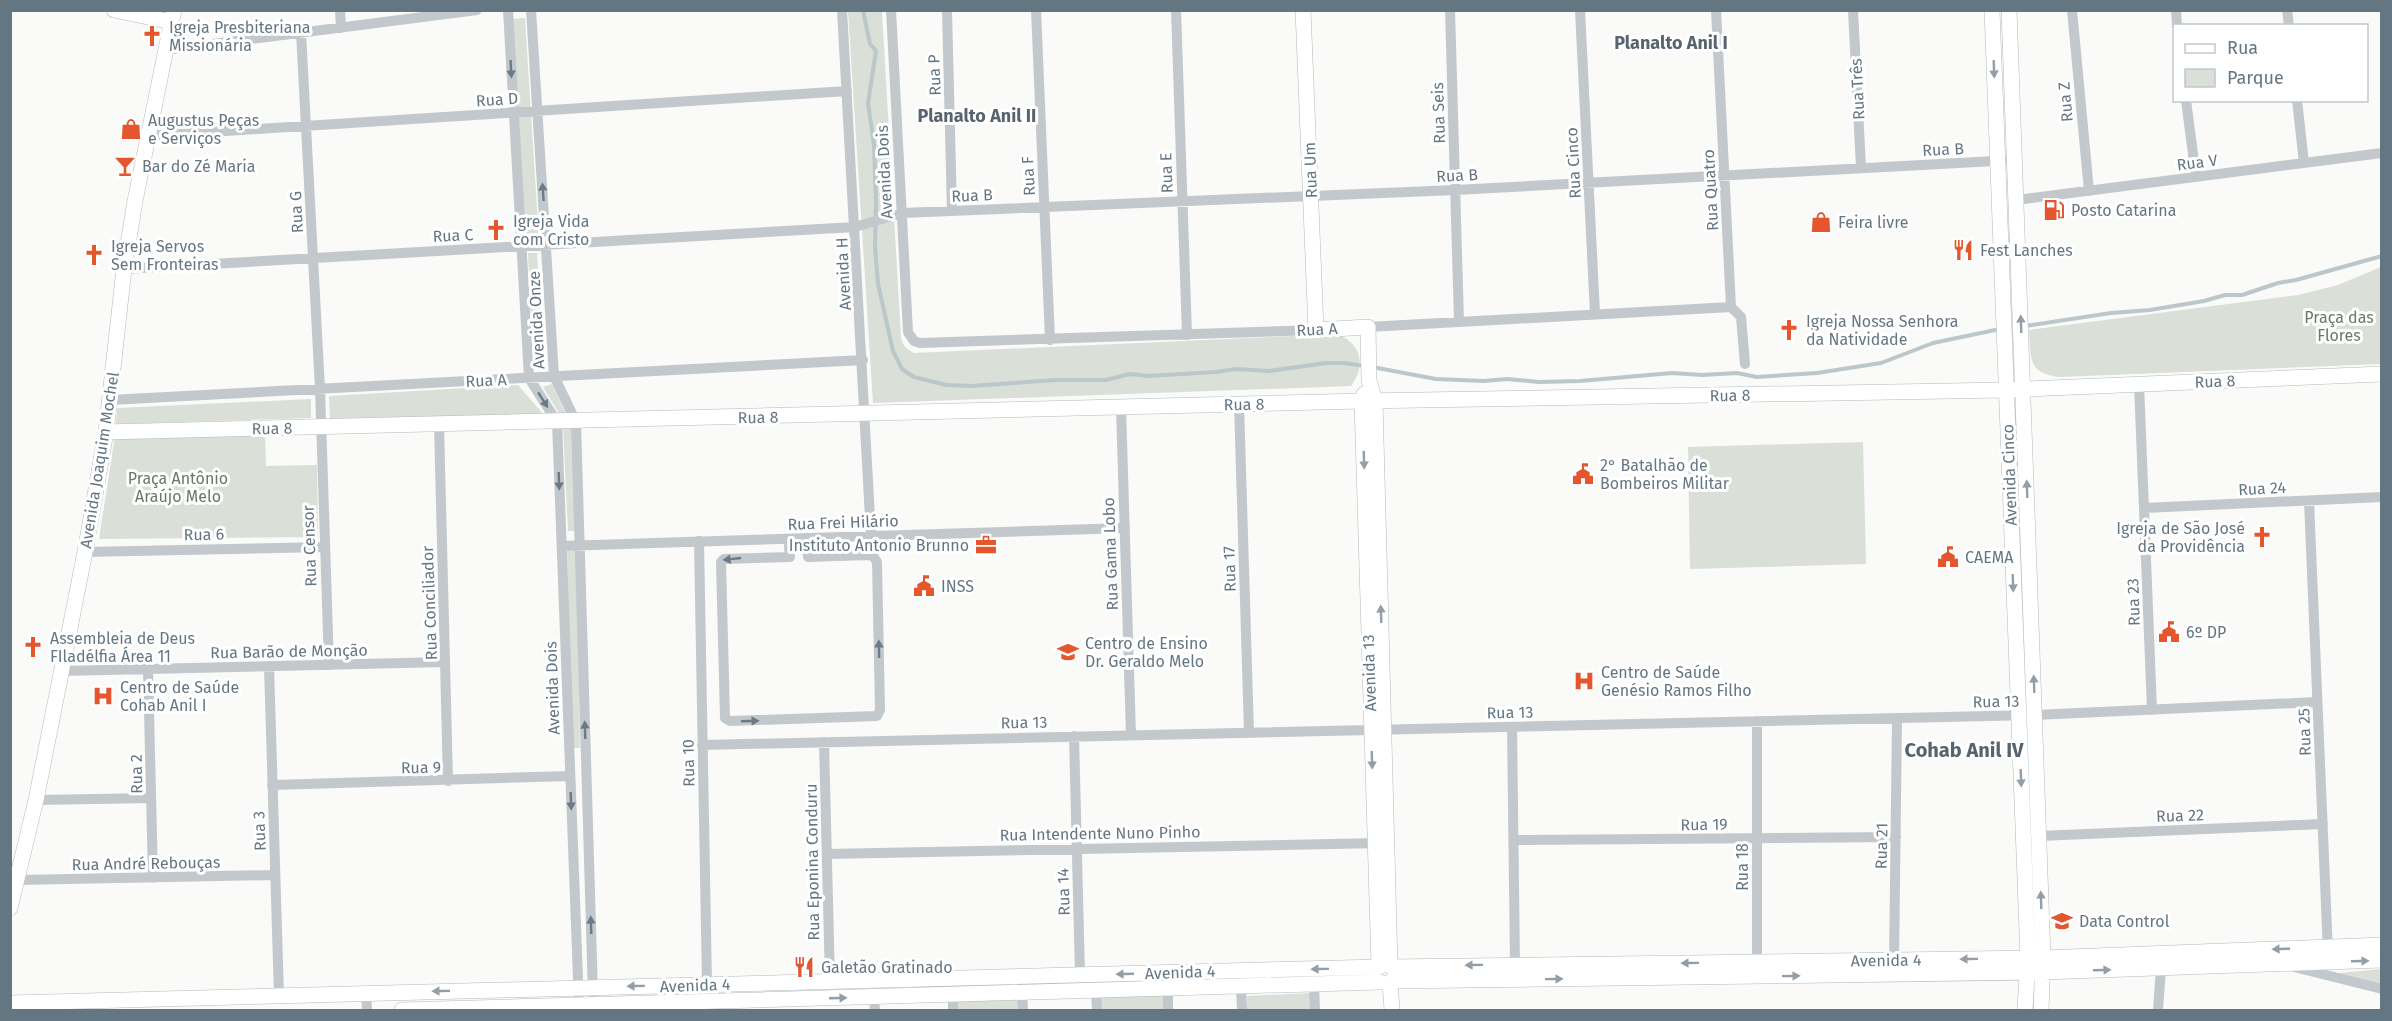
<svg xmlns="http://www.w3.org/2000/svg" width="2392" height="1021" font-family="'Fira Sans',sans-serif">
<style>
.green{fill:#dadfd7}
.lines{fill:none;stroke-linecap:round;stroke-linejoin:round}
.stream{stroke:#bbc7cb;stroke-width:4}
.secondary-casing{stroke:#b3babf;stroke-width:16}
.street{stroke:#c3c8cc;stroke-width:10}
.secondary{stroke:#fff;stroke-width:15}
.oneway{fill:#6a7a87}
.oneway2{fill:#939fa8}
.labels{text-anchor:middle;stroke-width:6;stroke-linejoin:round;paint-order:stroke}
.poi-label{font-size:16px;fill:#657683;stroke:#fff;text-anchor:start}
.street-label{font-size:16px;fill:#657683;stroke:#fff}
.park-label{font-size:16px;fill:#687a64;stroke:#fff}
.neighbourhood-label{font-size:18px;font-weight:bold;fill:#57646e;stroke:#fff}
.quarter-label{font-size:20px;font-weight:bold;fill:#57646e;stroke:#fff}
</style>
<rect width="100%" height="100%" fill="#fafaf8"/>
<path class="green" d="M848,11h34l19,327c2,8 5,11 13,15l423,-19c25,10 29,31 14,52l-478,17z
M525,18l14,222 -14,1 -13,-222z
M528,253h9l6,115 -10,1z
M2381,267v97l-321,13c-33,-4 -29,-19 -31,-47l269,-35 40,-10z
M552,384l14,30 -6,1 -17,-28z
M518,385l27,31 -215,3 -1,-23z
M311,399v19l-195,6 1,-16z
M574,426l3,105h-9l-5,-104z
M265,433l1,33 51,-1 1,72 -219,2 16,-103z
M1863,442l3,122 -176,5 -2,-122z
M577,545l3,203h-8l-5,-202z
M2381,969v19l-63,-13z
M1163,992l1,18h-63l-1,-16z
M1310,993l1,17h-64v-14z
M1019,998v12h-63v-11z"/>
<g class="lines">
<path class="stream" d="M863,10l7,34 6,7 -8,52 6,42 2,57 -1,45 3,37 15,67 9,18 12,8 32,8 25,1 85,-6h50l24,-6 18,2 68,-4 20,-3 33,2 57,-8h17l22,3
M2025,326l86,-13 39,-3 54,-9 21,-6h17l36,-12 18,-3 86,-24
M1372,367l64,12 48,2 23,-2 32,3 41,-1 92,-8 30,2 35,-2 20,4 60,-4 64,-10 52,-20 67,-14"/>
<defs>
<path id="secondary" d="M114,10l58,12
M1303,10l13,320 52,-3 1,53 6,22 15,564
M1992,10l36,948 -3,52
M2009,10l34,948 -2,52
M1364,394l-2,7 17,565
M106,432l1256,-31 643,-11 377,-16
M10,908l26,-108 49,-248 21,-120 18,-163 11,-68 39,-191
M1391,967l652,-9 339,-13
M1391,981l652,-9 339,-12
M1390,982l2,28
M10,1003l1369,-36
M402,1010l978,-28"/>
</defs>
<use href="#secondary" class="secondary-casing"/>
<path class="street" d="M340,10l1,18
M508,10l21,368 28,44 22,583
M531,10l23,366 22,46 17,572
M842,10l29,526
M891,10l17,322 6,9 6,2 396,-13
M947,10l5,201
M1036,10l14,330
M1176,10l11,325
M1450,10l9,312
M1580,10l15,304
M1716,10l15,297 10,10 4,47
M1853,10l8,158
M2072,10l17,181
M2176,10l1,16
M2287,10l2,16
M301,33l19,356 9,276
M166,50l311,-40
M2186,100l10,77
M2297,100l7,63
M149,136l698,-45
M2016,200l366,-47
M124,269l731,-42 47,-14 553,-23 559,-30
M1368,327l363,-20
M2139,384l13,326
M110,400l753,-40
M1239,404l10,328
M1121,408l10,327
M439,425l9,356
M2309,501l19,452
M2144,508l238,-11
M699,541l8,444
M562,546l563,-18
M789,546l1,11 -66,2 -3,3 4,156 5,3 147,-5 3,-6 -3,-148 -4,-6 -4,-1 -61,2 -1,-13
M85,552l239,-5
M269,666l10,330
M148,669l5,209
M61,671l384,-9
M1757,721v246
M1512,727l3,238
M1074,736l6,239
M824,742l6,239
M702,745l1333,-30 282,-13
M272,785l298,-9
M36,800l115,-2
M2039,836l284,-12
M1513,840l383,-3
M827,854l554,-11
M18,880l257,-5
M1894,965l3,-247
M2294,967l88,22
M1314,984l1,26
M1241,986l1,24
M1168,988v22
M1096,990l1,20
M1022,992l1,18
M366,993l1,17
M953,994v16
M874,997l1,13
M2158,1010l3,-42"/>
<use href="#secondary" class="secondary"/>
</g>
<defs><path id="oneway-solid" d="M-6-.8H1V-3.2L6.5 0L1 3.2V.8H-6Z" transform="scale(1.5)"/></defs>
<g class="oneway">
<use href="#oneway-solid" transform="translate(511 69) rotate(87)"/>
<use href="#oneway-solid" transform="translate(543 192) rotate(-94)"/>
<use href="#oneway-solid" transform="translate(543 400) rotate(58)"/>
<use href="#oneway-solid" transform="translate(559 481) rotate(88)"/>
<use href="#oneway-solid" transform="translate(732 559) rotate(174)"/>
<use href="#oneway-solid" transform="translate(879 649) rotate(-91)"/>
<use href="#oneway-solid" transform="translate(750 721) rotate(-2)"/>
<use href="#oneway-solid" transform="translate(585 730) rotate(-92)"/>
<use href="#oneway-solid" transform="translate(571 801) rotate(88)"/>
<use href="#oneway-solid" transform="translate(591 925) rotate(-92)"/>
</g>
<g class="oneway2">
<use href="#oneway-solid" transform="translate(1994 69) rotate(88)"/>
<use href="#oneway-solid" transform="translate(2021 324) rotate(-92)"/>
<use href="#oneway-solid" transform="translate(1364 460) rotate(88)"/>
<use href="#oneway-solid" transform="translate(2027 489) rotate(-92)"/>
<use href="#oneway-solid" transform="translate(2013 583) rotate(88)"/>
<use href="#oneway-solid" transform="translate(1381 614) rotate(-92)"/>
<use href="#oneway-solid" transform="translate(2034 684) rotate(-92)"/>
<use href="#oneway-solid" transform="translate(1372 760) rotate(88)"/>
<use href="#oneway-solid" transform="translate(2021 778) rotate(88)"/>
<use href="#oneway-solid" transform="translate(2041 900) rotate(-92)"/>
<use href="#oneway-solid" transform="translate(2281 949) rotate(178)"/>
<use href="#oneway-solid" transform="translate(1969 959) rotate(179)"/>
<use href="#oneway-solid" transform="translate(2360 961) rotate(-2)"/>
<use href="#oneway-solid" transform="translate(1690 963) rotate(179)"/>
<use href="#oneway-solid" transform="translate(1474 965) rotate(179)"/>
<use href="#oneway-solid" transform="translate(1320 969) rotate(179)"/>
<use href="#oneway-solid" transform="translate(2102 970) rotate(-2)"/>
<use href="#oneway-solid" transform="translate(1125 974) rotate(178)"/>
<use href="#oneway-solid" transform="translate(1791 976) rotate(-1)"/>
<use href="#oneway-solid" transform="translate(1554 979) rotate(-1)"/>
<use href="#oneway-solid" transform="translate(636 986) rotate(179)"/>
<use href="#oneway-solid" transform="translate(441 991) rotate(179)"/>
<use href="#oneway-solid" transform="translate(838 998) rotate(-2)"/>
</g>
<defs>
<symbol id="church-bare" viewBox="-9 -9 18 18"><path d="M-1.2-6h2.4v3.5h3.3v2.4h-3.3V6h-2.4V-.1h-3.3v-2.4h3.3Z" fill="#e4572e" stroke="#fff" stroke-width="2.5" paint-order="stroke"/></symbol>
<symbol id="shop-bare" viewBox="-9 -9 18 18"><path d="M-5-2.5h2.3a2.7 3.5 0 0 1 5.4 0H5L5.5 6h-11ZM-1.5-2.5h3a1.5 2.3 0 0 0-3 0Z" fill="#e4572e" stroke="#fff" stroke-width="2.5" paint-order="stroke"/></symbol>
<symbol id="bar-bare" viewBox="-9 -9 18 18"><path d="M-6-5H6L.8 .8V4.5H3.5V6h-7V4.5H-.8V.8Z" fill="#e4572e" stroke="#fff" stroke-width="2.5" paint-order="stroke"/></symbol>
<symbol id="fuel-bare" viewBox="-9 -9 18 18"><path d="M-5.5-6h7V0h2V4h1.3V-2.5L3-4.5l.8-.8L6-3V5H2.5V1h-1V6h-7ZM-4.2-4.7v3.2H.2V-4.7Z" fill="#e4572e" stroke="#fff" stroke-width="2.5" paint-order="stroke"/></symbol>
<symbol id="restaurant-bare" viewBox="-9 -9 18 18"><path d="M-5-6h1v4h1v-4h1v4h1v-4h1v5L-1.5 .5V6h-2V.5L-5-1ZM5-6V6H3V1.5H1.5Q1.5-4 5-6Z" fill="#e4572e" stroke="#fff" stroke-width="2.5" paint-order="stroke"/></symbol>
<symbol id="civic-bare" viewBox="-9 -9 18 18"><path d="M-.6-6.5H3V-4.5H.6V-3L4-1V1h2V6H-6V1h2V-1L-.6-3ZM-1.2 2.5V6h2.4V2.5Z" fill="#e4572e" stroke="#fff" stroke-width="2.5" paint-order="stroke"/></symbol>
<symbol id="office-bare" viewBox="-9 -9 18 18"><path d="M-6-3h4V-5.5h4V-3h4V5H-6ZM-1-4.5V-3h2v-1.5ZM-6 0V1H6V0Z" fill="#e4572e" stroke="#fff" stroke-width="2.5" paint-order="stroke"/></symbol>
<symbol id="school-bare" viewBox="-9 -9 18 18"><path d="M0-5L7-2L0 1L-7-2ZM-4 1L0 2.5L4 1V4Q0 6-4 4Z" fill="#e4572e" stroke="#fff" stroke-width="2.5" paint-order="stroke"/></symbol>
<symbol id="hospital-bare" viewBox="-9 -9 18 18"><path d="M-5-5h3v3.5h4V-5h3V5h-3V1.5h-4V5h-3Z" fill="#e4572e" stroke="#fff" stroke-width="2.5" paint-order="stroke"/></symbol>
</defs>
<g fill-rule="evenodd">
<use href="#church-bare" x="137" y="21" width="30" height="30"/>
<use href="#shop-bare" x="116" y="114" width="30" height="30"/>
<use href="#bar-bare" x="110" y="151" width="30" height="30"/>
<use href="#fuel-bare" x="2039" y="195" width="30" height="30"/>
<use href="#shop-bare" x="1806" y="207" width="30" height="30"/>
<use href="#church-bare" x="481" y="215" width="30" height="30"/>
<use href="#restaurant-bare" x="1948" y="235" width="30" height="30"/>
<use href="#church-bare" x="79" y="240" width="30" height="30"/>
<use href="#church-bare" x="1774" y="315" width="30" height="30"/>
<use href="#civic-bare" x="1568" y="459" width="30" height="30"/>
<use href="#church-bare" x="2247" y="522" width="30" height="30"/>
<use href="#office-bare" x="971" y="530" width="30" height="30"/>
<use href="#civic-bare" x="1933" y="542" width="30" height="30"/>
<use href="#civic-bare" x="909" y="571" width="30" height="30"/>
<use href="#civic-bare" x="2154" y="617" width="30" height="30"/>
<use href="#church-bare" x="18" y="632" width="30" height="30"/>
<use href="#school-bare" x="1053" y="637" width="30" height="30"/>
<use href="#hospital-bare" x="1569" y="666" width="30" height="30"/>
<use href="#hospital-bare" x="88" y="681" width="30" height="30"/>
<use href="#school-bare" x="2047" y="906" width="30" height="30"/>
<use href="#restaurant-bare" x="789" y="952" width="30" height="30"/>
</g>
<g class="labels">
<g class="poi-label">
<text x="169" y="33">Igreja Presbiteriana<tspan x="169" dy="18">Missionária</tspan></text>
<text x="148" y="126">Augustus Peças<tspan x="148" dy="18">e Serviços</tspan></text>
<text x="142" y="172">Bar do Zé Maria</text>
<text x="2071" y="216">Posto Catarina</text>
<text x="513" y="227">Igreja Vida<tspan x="513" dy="18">com Cristo</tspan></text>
<text x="1838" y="228">Feira livre</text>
<text x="111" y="252">Igreja Servos<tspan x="111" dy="18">Sem Fronteiras</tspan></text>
<text x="1980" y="256">Fest Lanches</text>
<text x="1806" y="327">Igreja Nossa Senhora<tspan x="1806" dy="18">da Natividade</tspan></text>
<text x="1600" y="471">2° Batalhão de<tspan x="1600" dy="18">Bombeiros Militar</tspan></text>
<text x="2245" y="534" text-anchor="end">Igreja de São José<tspan x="2245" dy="18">da Providência</tspan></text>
<text x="969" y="551" text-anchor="end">Instituto Antonio Brunno</text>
<text x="1965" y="563">CAEMA</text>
<text x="941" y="592">INSS</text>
<text x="2186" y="638">6º DP</text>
<text x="50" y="644">Assembleia de Deus<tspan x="50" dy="18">FIladélfia Área 11</tspan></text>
<text x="1085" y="649">Centro de Ensino<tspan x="1085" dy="18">Dr. Geraldo Melo</tspan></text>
<text x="1601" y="678">Centro de Saúde<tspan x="1601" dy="18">Genésio Ramos Filho</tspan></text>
<text x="120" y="693">Centro de Saúde<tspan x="120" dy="18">Cohab Anil I</tspan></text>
<text x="2079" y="927">Data Control</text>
<text x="821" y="973">Galetão Gratinado</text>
</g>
<g class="street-label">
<text transform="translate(934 75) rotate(-92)" y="6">Rua P</text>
<text transform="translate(1857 89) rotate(-93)" y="6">Rua Três</text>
<text transform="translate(497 99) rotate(-4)" y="6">Rua D</text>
<text transform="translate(2065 102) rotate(-95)" y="6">Rua Z</text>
<text transform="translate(1438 113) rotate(-92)" y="6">Rua Seis</text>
<text transform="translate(1943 149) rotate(-3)" y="6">Rua B</text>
<text transform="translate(2197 162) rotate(-7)" y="6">Rua V</text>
<text transform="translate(1573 163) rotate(-93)" y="6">Rua Cinco</text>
<text transform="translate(1310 170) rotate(-92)" y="6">Rua Um</text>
<text transform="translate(884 172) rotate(-93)" y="6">Avenida Dois</text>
<text transform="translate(1166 173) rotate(-92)" y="6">Rua E</text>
<text transform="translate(1457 175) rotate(-3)" y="6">Rua B</text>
<text transform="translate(1028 176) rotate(-93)" y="6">Rua F</text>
<text transform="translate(1710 190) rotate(-93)" y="6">Rua Quatro</text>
<text transform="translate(972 195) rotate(-2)" y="6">Rua B</text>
<text transform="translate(296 212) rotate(-93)" y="6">Rua G</text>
<text transform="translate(453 235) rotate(-3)" y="6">Rua C</text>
<text transform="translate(843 274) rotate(-93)" y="6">Avenida H</text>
<text transform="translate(536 320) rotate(-93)" y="6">Avenida Onze</text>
<text transform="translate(1317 329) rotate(-3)" y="6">Rua A</text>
<text transform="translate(486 380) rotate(-3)" y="6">Rua A</text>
<text transform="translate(2215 381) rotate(-2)" y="6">Rua 8</text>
<text transform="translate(1730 395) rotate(-1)" y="6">Rua 8</text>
<text transform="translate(1244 404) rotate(-1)" y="6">Rua 8</text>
<text transform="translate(758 417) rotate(-1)" y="6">Rua 8</text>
<text transform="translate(272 428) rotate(-1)" y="6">Rua 8</text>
<text transform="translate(99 460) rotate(-81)" y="6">Avenida Joaquim Mochel</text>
<text transform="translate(2009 475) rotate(-92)" y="6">Avenida Cinco</text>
<text transform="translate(2262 488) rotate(-3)" y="6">Rua 24</text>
<text transform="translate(843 522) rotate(-2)" y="6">Rua Frei Hilário</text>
<text transform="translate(204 534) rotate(-1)" y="6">Rua 6</text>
<text transform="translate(309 546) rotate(-92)" y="6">Rua Censor</text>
<text transform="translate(1110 554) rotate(-92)" y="6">Rua Gama Lobo</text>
<text transform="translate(1229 569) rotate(-92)" y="6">Rua 17</text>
<text transform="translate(2133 602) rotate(-92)" y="6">Rua 23</text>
<text transform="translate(429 603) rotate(-92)" y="6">Rua Conciliador</text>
<text transform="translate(289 651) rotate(-1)" y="6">Rua Barão de Monção</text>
<text transform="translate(1369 673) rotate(-92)" y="6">Avenida 13</text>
<text transform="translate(552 688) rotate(-92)" y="6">Avenida Dois</text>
<text transform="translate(1996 701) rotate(-1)" y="6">Rua 13</text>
<text transform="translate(1510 712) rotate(-1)" y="6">Rua 13</text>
<text transform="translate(1024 722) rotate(-1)" y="6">Rua 13</text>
<text transform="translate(2304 732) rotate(-92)" y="6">Rua 25</text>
<text transform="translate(688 763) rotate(-91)" y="6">Rua 10</text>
<text transform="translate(421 767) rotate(-1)" y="6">Rua 9</text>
<text transform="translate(136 774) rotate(-91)" y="6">Rua 2</text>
<text transform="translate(2180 815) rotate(-2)" y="6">Rua 22</text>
<text transform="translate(1704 824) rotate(-1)" y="6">Rua 19</text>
<text transform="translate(259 831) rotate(-92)" y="6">Rua 3</text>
<text transform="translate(1100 833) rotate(-1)" y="6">Rua Intendente Nuno Pinho</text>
<text transform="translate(1881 846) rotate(-89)" y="6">Rua 21</text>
<text transform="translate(812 862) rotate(-91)" y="6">Rua Eponina Conduru</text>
<text transform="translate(146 863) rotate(-1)" y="6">Rua André Rebouças</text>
<text transform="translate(1742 867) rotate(-90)" y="6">Rua 18</text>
<text transform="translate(1063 892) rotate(-92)" y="6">Rua 14</text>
<text transform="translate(1886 960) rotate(-1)" y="6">Avenida 4</text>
<text transform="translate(1180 972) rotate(-2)" y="6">Avenida 4</text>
<text transform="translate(695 985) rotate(-2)" y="6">Avenida 4</text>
</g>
<g class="park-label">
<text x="2339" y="323">Praça das<tspan x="2339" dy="18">Flores</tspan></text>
<text x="178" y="484">Praça Antônio<tspan x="178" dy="18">Araújo Melo</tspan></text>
</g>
<g class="neighbourhood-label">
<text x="1671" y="49">Planalto Anil I</text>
<text x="977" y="122">Planalto Anil II</text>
</g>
<g class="quarter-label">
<text x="1964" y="757">Cohab Anil IV</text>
</g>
</g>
<rect width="2392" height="1021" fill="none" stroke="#657683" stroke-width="24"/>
<rect x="2173" y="24" width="195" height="78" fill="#ffffff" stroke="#c1c8cd" stroke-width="1.5"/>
<rect x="2185" y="44" width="30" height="9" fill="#ffffff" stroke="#c1c8cd" stroke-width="1.5"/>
<text x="2227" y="54" font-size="18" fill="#657683">Rua</text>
<rect x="2185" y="69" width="30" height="18" fill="#dadfd7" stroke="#c1c8cd" stroke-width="1.5"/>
<text x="2227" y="84" font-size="18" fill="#657683">Parque</text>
</svg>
